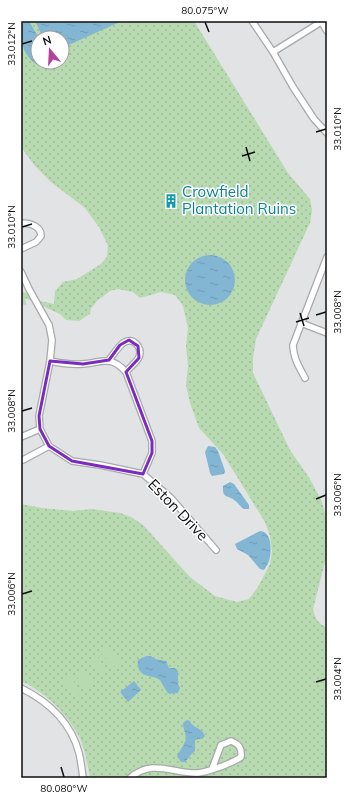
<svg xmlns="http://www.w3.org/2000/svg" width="348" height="799" font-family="Mulish,sans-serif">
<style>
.grass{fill:url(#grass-dots);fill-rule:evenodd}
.pitch{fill:#b8dab1}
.water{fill:url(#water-ripples)}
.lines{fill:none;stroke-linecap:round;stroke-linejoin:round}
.street-casing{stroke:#a7a9ab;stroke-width:8}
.street{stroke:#fff;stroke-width:5.5}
.marked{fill:none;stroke:#7b2cbf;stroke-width:3;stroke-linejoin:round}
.ticks{fill:none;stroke:#0f0f10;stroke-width:1.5}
.labels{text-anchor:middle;stroke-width:3;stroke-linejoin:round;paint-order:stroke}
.culture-label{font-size:15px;fill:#0d838f;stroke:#fff;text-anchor:start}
.street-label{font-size:15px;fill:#0f0f10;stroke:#fff}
.neatline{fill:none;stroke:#0f0f10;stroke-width:1.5}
.ticks-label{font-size:10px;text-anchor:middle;fill:#0f0f10}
</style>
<defs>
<pattern id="grass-dots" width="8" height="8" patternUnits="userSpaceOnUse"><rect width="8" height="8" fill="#b8dab1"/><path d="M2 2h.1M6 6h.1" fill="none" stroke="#9dba97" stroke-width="1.8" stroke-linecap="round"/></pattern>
<pattern id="water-ripples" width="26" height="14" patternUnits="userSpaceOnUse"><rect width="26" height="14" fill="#83b6d3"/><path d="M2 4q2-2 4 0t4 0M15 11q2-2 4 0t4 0" fill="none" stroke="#709bb4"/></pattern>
</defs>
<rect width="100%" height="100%" fill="#e1e3e5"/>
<path class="grass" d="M21,21h173l94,152 22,26 2,11 -2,13 -54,116 -3,19v15l37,77 20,29 12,23 5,18v34l-14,55c2,9 5,15 14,18v151h-237c-3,-15 -5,-32 -13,-45 -13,-22 -32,-41 -56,-52v-177l21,4 31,3 18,-2 29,4 11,4 12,8 47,52 25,19 22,6 12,-3 9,-12 12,-23 2,-12 -2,-16 -5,-14 -42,-68 -24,-26 -9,-25 -4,-18 2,-19 -2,-20 2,-18 -5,-22 -8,-11 -14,-3 -21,6 -7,-6 -15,-3 -8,2 -13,10 -6,8 -1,5 -11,7 -13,-1 -6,-6 -35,-16 1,7 -5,-1v-15l1,3 4,1 14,8 14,3 1,-13 8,-9 14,-3 24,-15 6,-7 1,-11 -9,-19 -14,-19 -34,-26 -16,-16 -14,-19zM38,38h24v24h-24z"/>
<path class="pitch" d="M108,647l12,15 -7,5 -12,-14z
M97,656l11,15 -6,5 -12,-14z
M82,668l11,15 -7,6 -11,-15z
M70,677l12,15 -7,5 -11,-15z"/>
<path class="water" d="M21,21h8l10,17h-1l1,24 -3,2c-16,-12 -15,-25 -15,-43z
M35,21h87l-60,27v-10h-19z
M185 280a25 25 0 1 1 50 0a25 25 0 1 1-50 0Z
M208,446l7,1 3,4 7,20 -1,3 -12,2 -2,-3 -5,-21z
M230,482l4,2 15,21v4h-5c-4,-2 -6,-7 -10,-9 -6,-5 -12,-1 -11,-14z
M260,531c12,0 12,21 9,30 -1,3 -3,6 -5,9l-4,-1 -12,-14 -11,-6 -2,-5z
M146,656h5l4,3 11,2 3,7h6l3,3v13l2,4 -2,5 -9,1c-4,-4 -6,-9 -9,-14 -6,-6 -24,0 -22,-20z
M134,681l7,9 -13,12 -8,-10z
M187,720l3,1c3,8 11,5 15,15l-2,2 -8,2v11c-4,3 -7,8 -10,11h-4l-4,-6c3,-6 9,-13 9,-19 -1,-5 -3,-9 -3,-14z"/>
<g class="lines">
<defs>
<path id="street" d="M252,21l21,31 20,35 21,32 13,14
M321,21l6,10
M273,52l48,-30
M21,223c9,0 20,3 20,13l-5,6 -15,7
M21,272l8,17 20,36 3,15 -2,21 -11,55 1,13 9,17 23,15 28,4 43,9 28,24 45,52
M301,323l26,10
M109,360c4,-5 9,-13 14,-17 10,-7 20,4 16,14 -2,5 -9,10 -13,15
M50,361c10,2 21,4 32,3 19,-1 28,-10 44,8l26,69v12l-9,21
M305,378c-6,-11 -12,-21 -12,-33l34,-88
M21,437l19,-8
M21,460h2l26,-14
M21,688c28,14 50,34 58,65 2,8 3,17 4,25
M130,778c23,-20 43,-4 68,-5 10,-1 35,-10 43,-16 1,-9 -2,-13 -10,-16l-10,4 -9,24"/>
</defs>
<use href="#street" class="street-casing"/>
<use href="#street" class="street"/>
</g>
<path class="marked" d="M129,340l9,6 1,12 -13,14 26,69v12l-9,21 -71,-13 -23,-15 -9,-17 -1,-13 11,-55 33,3 26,-4 11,-15z"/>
<path class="ticks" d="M205,22l4,10M22,44l10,-3M316,132l10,-3M246,147l4,14M242,156l13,-4M22,227l10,-3M300,313l4,13M316,315l10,-3M296,322l13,-4M22,411l10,-3M316,499l10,-4M22,594l10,-3M316,682l10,-3M61,767l3,10"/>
<defs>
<symbol id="building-bare" viewBox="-9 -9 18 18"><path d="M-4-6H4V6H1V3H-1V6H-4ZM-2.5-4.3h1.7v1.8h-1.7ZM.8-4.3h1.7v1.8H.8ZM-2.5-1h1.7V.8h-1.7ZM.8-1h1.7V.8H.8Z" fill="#0f9aa8" stroke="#fff" stroke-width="2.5" paint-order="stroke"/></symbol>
</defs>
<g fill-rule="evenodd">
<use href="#building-bare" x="161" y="191" width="20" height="20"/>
</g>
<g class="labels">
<g class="culture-label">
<text x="182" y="197">Crowfield<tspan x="182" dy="17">Plantation Ruins</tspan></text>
</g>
<g class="street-label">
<text transform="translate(178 510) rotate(46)" y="5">Eston Drive</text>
</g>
</g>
<rect width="348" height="799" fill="none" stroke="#ffffff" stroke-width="44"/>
<g transform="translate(50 50) rotate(342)"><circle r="19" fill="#ffffff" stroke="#9f9f9f"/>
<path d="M0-3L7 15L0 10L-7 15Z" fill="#b5419a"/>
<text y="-6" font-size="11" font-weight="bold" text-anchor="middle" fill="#0f0f10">N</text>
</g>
<rect x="22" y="22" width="304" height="755" class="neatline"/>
<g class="ticks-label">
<text x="205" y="14">80.075°W</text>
<text transform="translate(11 44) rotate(-90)" y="4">33.012°N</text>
<text transform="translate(337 129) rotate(-90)" y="4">33.010°N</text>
<text transform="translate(11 227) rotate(-90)" y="4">33.010°N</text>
<text transform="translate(337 312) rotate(-90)" y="4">33.008°N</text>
<text transform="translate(11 411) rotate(-90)" y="4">33.008°N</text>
<text transform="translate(337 495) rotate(-90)" y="4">33.006°N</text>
<text transform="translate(11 594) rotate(-90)" y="4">33.006°N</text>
<text transform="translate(337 679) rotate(-90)" y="4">33.004°N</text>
<text x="64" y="792">80.080°W</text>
</g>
</svg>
